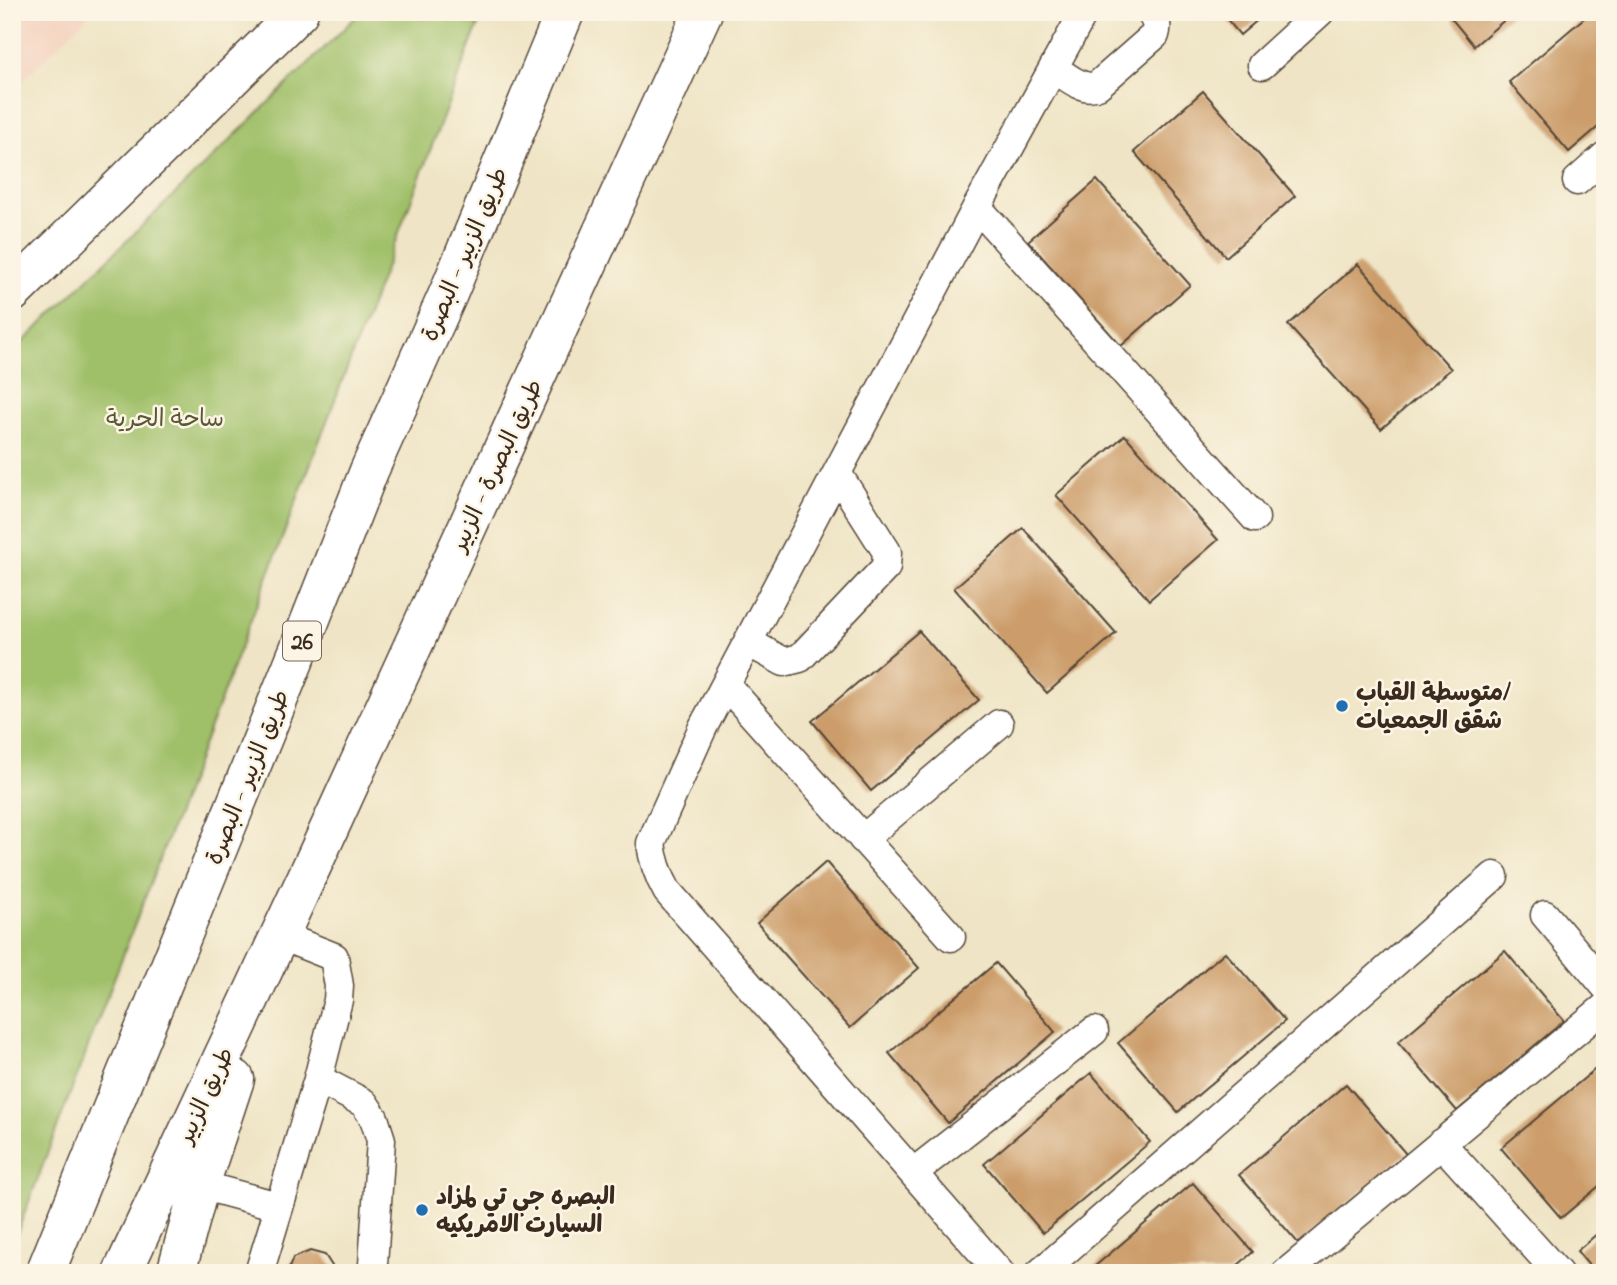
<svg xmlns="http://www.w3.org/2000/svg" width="1617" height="1285" font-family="'Indie Flower','Playpen Sans Arabic',sans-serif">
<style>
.built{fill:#f4d3c0}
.green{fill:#9fbf68;stroke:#6d7443;stroke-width:2}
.building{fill:#cc9d6b}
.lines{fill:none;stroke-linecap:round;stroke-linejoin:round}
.minor-casing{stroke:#564637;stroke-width:31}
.highway-casing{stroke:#564637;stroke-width:41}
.minor{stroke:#fff;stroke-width:28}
.highway{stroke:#fff;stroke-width:38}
.poi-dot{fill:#1f6fb2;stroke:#fcf5e5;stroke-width:2.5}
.labels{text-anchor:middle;stroke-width:5;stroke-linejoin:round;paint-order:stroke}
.shield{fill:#fcf5e5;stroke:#75675a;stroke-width:2}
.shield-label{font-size:23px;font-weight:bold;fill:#3b2a1e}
.street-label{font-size:24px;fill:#3b2a1e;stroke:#fcf5e5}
.park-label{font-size:24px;fill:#595734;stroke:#fcf5e5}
.poi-label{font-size:24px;font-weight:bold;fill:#3b2a1e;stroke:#fcf5e5;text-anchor:start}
</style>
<rect width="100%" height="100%" fill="#fcf5e5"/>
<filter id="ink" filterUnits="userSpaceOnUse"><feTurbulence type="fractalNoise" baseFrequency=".0143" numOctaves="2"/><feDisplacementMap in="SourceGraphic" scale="14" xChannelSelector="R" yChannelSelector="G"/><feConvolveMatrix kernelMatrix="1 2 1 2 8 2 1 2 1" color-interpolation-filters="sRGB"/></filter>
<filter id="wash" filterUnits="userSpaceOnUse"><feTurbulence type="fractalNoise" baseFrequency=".00686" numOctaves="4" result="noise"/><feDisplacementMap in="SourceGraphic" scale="28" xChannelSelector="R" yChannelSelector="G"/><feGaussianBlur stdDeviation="1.57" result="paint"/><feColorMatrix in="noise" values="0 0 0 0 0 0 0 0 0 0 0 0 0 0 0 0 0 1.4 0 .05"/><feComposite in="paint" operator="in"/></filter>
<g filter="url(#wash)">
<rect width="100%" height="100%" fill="#efe4c5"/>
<path class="built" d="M12,12h80l-80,79z"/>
<path class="green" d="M361,12h122l-471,1234v-893z"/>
<g id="blocks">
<path class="building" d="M1221,12h46l-27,23z
M1446,12h68l-40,34z
M1591,12h14v109l-36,31 -60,-70z
M1203,91l92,105 -69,61 -92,-105z
M1097,180l93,105 -69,61 -93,-105z
M1358,264l93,105 -70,60 -93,-104z
M1125,435l93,105 -69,60 -93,-105z
M1023,528l93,105 -69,60 -93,-105z
M919,631l60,69 -108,91 -59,-70z
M826,862l93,106 -69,60 -93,-105z
M1505,951l59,70 -107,90 -59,-69z
M1225,952l60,69 -107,91 -60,-69z
M996,963l59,69 -107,91 -59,-70z
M1605,1061v120l-44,37 -60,-70z
M1091,1073l59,69 -107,91 -59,-69z
M1346,1084l60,70 -107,90 -60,-69z
M1193,1183l60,69 -24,21h-142z
M1605,1227v46h-10l-18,-22z
M310,1251l15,4 9,14 -2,4h-45l6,-15z"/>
</g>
</g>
<g filter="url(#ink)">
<use href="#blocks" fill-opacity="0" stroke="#564637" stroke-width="2"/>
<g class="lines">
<defs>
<path id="minor" d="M1262,65l58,-53
M1054,68c12,8 29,24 44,17l57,-50c3,-10 1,-15 -5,-23
M1577,181l28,-25
M977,207l278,311
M748,642l36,20 16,-4 86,-91 1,-15 -50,-79
M726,685l225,252
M863,839l136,-115
M1545,915l60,71
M318,1079l46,24 10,15 7,22 -8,125 2,8
M1441,1143l117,130
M914,1172l180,-141
M200,1185l78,21
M259,1273l59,-194 20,-79 1,-14 -5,-29 -53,-21
M1000,1273l-333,-382c-9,-16 -14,-30 -16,-48l52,-116 274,-520 107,-195
M1040,1273l454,-397
M1286,1273l319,-266"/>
<path id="highway" d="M12,293l287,-281
M45,1273l254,-624 70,-178 79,-177 117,-282
M122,1273l196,-420 385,-841
M176,1273l24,-88 35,-106"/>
</defs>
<use href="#minor" class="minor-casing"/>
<use href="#highway" class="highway-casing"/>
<use href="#minor" class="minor"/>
<use href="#highway" class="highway"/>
</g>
</g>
<g class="poi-dot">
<circle cx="1342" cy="706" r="7"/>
<circle cx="422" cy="1210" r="7"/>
</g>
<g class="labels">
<rect class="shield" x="283" y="621.5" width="38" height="39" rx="5"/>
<g class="shield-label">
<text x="302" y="649">26</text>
</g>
<g class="street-label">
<text transform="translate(464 254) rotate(-67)" y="8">طريق الزبير - البصرة</text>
<text transform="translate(496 465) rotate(-65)" y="8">طريق البصرة - الزبير</text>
<text transform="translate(247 777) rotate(-68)" y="8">طريق الزبير - البصرة</text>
<text transform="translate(205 1095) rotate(-65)" y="8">طريق الزبير</text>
</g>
<g class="park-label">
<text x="165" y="426">ساحة الحرية</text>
</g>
<g class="poi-label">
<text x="1356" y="700">متوسطة القباب/<tspan x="1356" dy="28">شقق الجمعيات</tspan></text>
<text x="436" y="1204">البصره جي تي لمزاد<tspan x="436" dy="28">السيارت الامريكيه</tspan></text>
</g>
</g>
<rect width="1617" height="1285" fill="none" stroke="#fcf5e5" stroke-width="42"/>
</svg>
